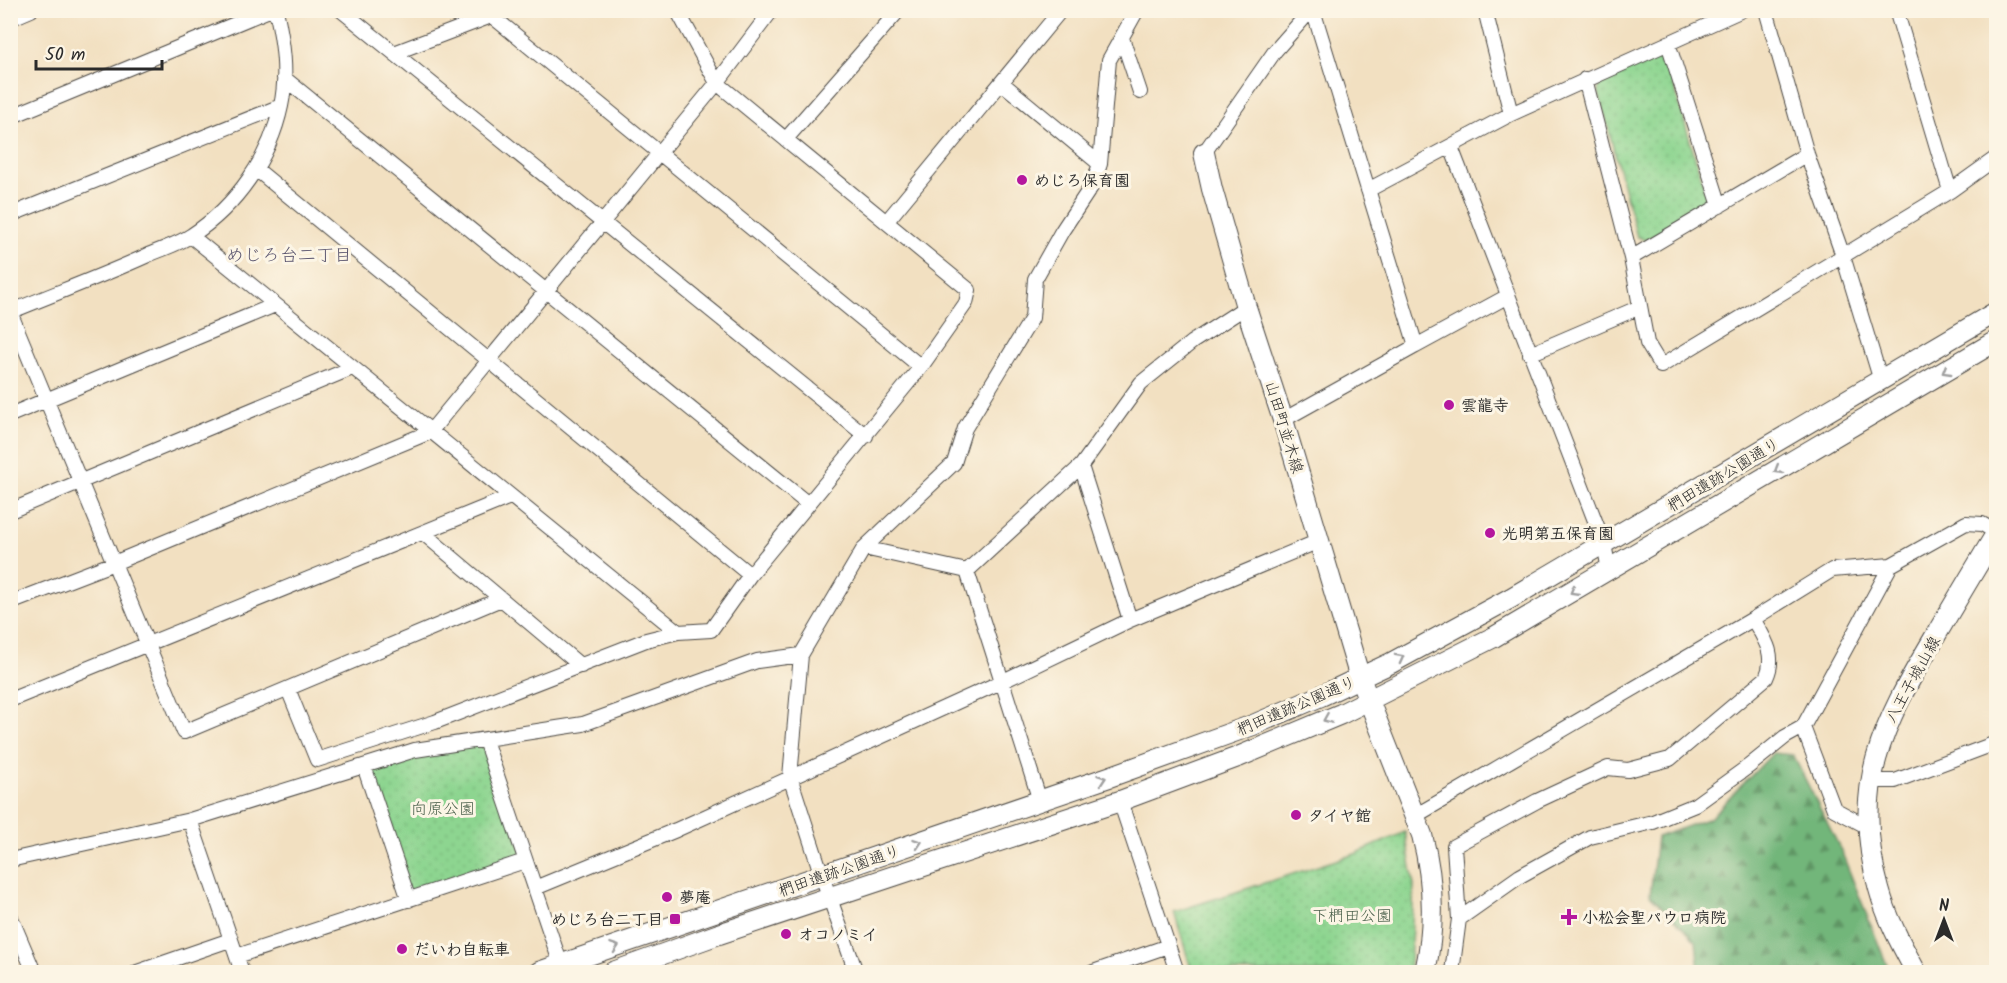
<svg xmlns="http://www.w3.org/2000/svg" width="2007" height="983" font-family="Kalam,'Klee One',sans-serif">
<style>
.forest{fill:url(#forest-firs);stroke:#4e7052;stroke-width:1.5}
.park{fill:url(#park-dots);stroke:#5c805e;stroke-width:1.5}
.lines{fill:none;stroke-linecap:round;stroke-linejoin:round}
.street-casing{stroke:#494642;stroke-width:16}
.secondary-casing{stroke:#494642;stroke-width:22}
.street{stroke:#fff;stroke-width:14}
.secondary{stroke:#fff;stroke-width:20}
.oneway{stroke:#a0a0a0}
.poi-dot{fill:#b5179e;stroke:#fcf5e5;stroke-width:2}
.labels{text-anchor:middle;stroke-width:6;stroke-linejoin:round;paint-order:stroke}
.poi-label{font-size:16px;font-weight:bold;fill:#2b2b2b;stroke:#fcf5e5;text-anchor:start}
.street-label{font-size:16px;fill:#2b2b2b;stroke:#fcf5e5}
.park-label{font-size:16px;fill:#485e49;stroke:#fcf5e5}
.neighbourhood-label{font-size:18px;fill:#5b566f;stroke:#fcf5e5}
</style>
<defs>
<pattern id="forest-firs" width="22" height="20" patternUnits="userSpaceOnUse" patternTransform="scale(1.5)"><rect width="22" height="20" fill="#72b67a"/><path d="M5 1l3.5 6h-7zM16 11l3.5 6h-7z" fill="#5e9464"/></pattern>
<pattern id="park-dots" width="8" height="8" patternUnits="userSpaceOnUse" patternTransform="scale(1.5)"><rect width="8" height="8" fill="#8dd590"/><path d="M2 2h.1M6 6h.1" fill="none" stroke="#7ab77c" stroke-width="1.8" stroke-linecap="round"/></pattern>
</defs>
<rect width="100%" height="100%" fill="#fcf5e5"/>
<filter id="ink" filterUnits="userSpaceOnUse"><feTurbulence type="fractalNoise" baseFrequency=".0167" numOctaves="2"/><feDisplacementMap in="SourceGraphic" scale="12" xChannelSelector="R" yChannelSelector="G"/><feConvolveMatrix kernelMatrix="1 2 1 2 8 2 1 2 1" color-interpolation-filters="sRGB"/></filter>
<filter id="wash" filterUnits="userSpaceOnUse"><feTurbulence type="fractalNoise" baseFrequency=".008" numOctaves="4" result="noise"/><feDisplacementMap in="SourceGraphic" scale="24" xChannelSelector="R" yChannelSelector="G"/><feGaussianBlur stdDeviation="1.35" result="paint"/><feColorMatrix in="noise" values="0 0 0 0 0 0 0 0 0 0 0 0 0 0 0 0 0 1.4 0 .05"/><feComposite in="paint" operator="in"/></filter>
<g filter="url(#wash)">
<rect width="100%" height="100%" fill="#f2e0c1"/>
<path class="forest" d="M1773,753l20,2 47,93 49,122 -3,2h-187l-3,-31 -46,-46 7,-58 53,-19z"/>
<path class="park" d="M1658,55l8,5 40,134 -3,12 -56,34 -10,-3 -39,-147 5,-13z
M485,740l40,121 -116,39 -45,-134z
M1405,832l9,53 -4,80 -3,7h-215l-18,-60 181,-58z"/>
</g>
<g filter="url(#ink)">
<g class="lines">
<defs>
<path id="street" d="M341,10l525,426
M1485,10l26,104
M1766,10l41,144 36,102 107,-65 -54,-181
M492,16l429,351
M10,19l21,-9
M1122,38l18,54
M1668,43l52,163
M394,53l113,-43
M284,78l524,426
M1585,79l46,179 16,85 14,23 182,-110 38,125
M1002,83l98,81
M10,117l259,-107
M786,139l113,-129
M1451,147l153,397 5,26
M1204,153l71,-102 36,-41
M256,169l494,406
M1368,190l143,-76 231,-104
M1950,191l46,-33
M10,215l271,-109
M887,221l174,-211
M191,236l487,396
M1631,258l176,-104
M10,312l174,420 317,-133
M10,312c46,-19 92,-36 136,-56 15,-7 33,-12 46,-21 44,-29 78,-77 89,-129 7,-32 2,-65 -5,-96
M1416,346l92,-50
M1530,354l110,-47
M10,415l265,-110
M1283,420l133,-74 -103,-336
M1081,466l49,154
M10,511l342,-143
M423,533l158,133
M864,548l103,23
M10,603l104,-40 316,-131 287,-349 55,-73
M288,689l29,71 118,-38 211,-82 32,-8 33,-2 39,-55 171,-208 45,-64 3,-13 -252,-207 -40,-73
M10,700l500,-203
M1803,727l31,82 34,18
M485,740l78,231
M364,766l45,134
M1871,781h24l101,-38
M1040,801l-73,-230 114,-105 60,-83 51,-41 54,-35
M1120,801l57,171
M1415,816l338,-197 79,-49 59,-5
M190,820l52,152
M10,860l180,-40 225,-70 168,-26 174,-63 44,-6
M535,888l141,-58 325,-148 129,-62 189,-79
M10,915l24,57
M1459,919l-5,-73 83,-45 71,-33 20,2 42,-11 96,-81c11,-23 -2,-40 -13,-59
M237,956l288,-95
M137,972l93,-32
M856,972l-34,-96 -32,-99 11,-122 63,-107 90,-85 11,-35 67,-110 3,-39 27,-48 31,-47 7,-20 9,-104 28,-50
M1093,972l75,-26
M1452,972l7,-53 61,-43 70,-39 63,-15 42,-17 54,-39 36,-29 18,-10 88,-162 75,-42 16,1 14,8"/>
<path id="secondary" d="M1204,153l8,36 34,118 37,113 77,258 62,157c12,46 13,92 3,137
M539,972l570,-195 144,-52 68,-29 70,-33 120,-65 485,-286
M613,972l106,-38 401,-133 118,-44 103,-43 153,-77 502,-296
M1916,972c-14,-26 -29,-53 -37,-83 -29,-101 4,-165 54,-249 21,-36 42,-71 63,-106"/>
</defs>
<use href="#street" class="street-casing"/>
<use href="#secondary" class="secondary-casing"/>
<use href="#street" class="street"/>
<use href="#secondary" class="secondary"/>
</g>
<defs><path id="oneway-chevron" d="M-2-3.5L2.5 0L-2 3.5" fill="none" stroke-width="1.6" stroke-linecap="round" stroke-linejoin="round" transform="scale(1.5)"/></defs>
<g class="oneway">
<use href="#oneway-chevron" transform="translate(1946 371) rotate(149)"/>
<use href="#oneway-chevron" transform="translate(1778 470) rotate(149)"/>
<use href="#oneway-chevron" transform="translate(1574 591) rotate(150)"/>
<use href="#oneway-chevron" transform="translate(1400 658) rotate(-28)"/>
<use href="#oneway-chevron" transform="translate(1327 719) rotate(157)"/>
<use href="#oneway-chevron" transform="translate(1102 779) rotate(-19)"/>
<use href="#oneway-chevron" transform="translate(918 843) rotate(-19)"/>
<use href="#oneway-chevron" transform="translate(615 947) rotate(-19)"/>
</g>
</g>
<g class="poi-dot">
<circle cx="1022" cy="180" r="6"/>
<circle cx="1449" cy="405" r="6"/>
<circle cx="1490" cy="533" r="6"/>
<circle cx="1296" cy="815" r="6"/>
<circle cx="667" cy="897" r="6"/>
<path d="M1566 908h6v6h6v6h-6v6h-6v-6h-6v-6h6z"/>
<rect x="669" y="913" width="12" height="12" rx="3"/>
<circle cx="786" cy="934" r="6"/>
<circle cx="402" cy="949" r="6"/>
</g>
<g class="labels">
<g class="poi-label">
<text x="1034" y="186">めじろ保育園</text>
<text x="1461" y="411">雲龍寺</text>
<text x="1502" y="539">光明第五保育園</text>
<text x="1308" y="821">タイヤ館</text>
<text x="679" y="903">夢庵</text>
<text x="1582" y="923">小松会聖パウロ病院</text>
<text x="663" y="925" text-anchor="end">めじろ台二丁目</text>
<text x="798" y="940">オコノミイ</text>
<text x="414" y="955">だいわ自転車</text>
</g>
<g class="street-label">
<text transform="translate(1285 427) rotate(73)" y="6">山田町並木線</text>
<text transform="translate(1723 474) rotate(-31)" y="6">椚田遺跡公園通り</text>
<text transform="translate(1912 679) rotate(-61)" y="6">八王子城山線</text>
<text transform="translate(1296 705) rotate(-23)" y="6">椚田遺跡公園通り</text>
<text transform="translate(839 870) rotate(-19)" y="6">椚田遺跡公園通り</text>
</g>
<g class="park-label">
<text x="443" y="814">向原公園</text>
<text x="1352" y="921">下椚田公園</text>
</g>
<g class="neighbourhood-label">
<text x="289" y="261">めじろ台二丁目</text>
</g>
</g>
<rect width="2007" height="983" fill="none" stroke="#fcf5e5" stroke-width="36"/>
<g transform="translate(1944 920)" stroke="#fcf5e5" stroke-width="4.5" paint-order="stroke">
<path d="M0-4.5L10 22L0 15L-10 22Z" fill="#2b2b2b"/>
<text y="-9" font-size="16" font-weight="bold" text-anchor="middle" fill="#2b2b2b">N</text>
</g>
<path d="M36 60v9h126v-9" fill="none" stroke="#2b2b2b" stroke-width="3"/>
<text x="45" y="60" font-size="18" fill="#2b2b2b" stroke="#fcf5e5" stroke-width="4.5" paint-order="stroke">50 m</text>
</svg>
